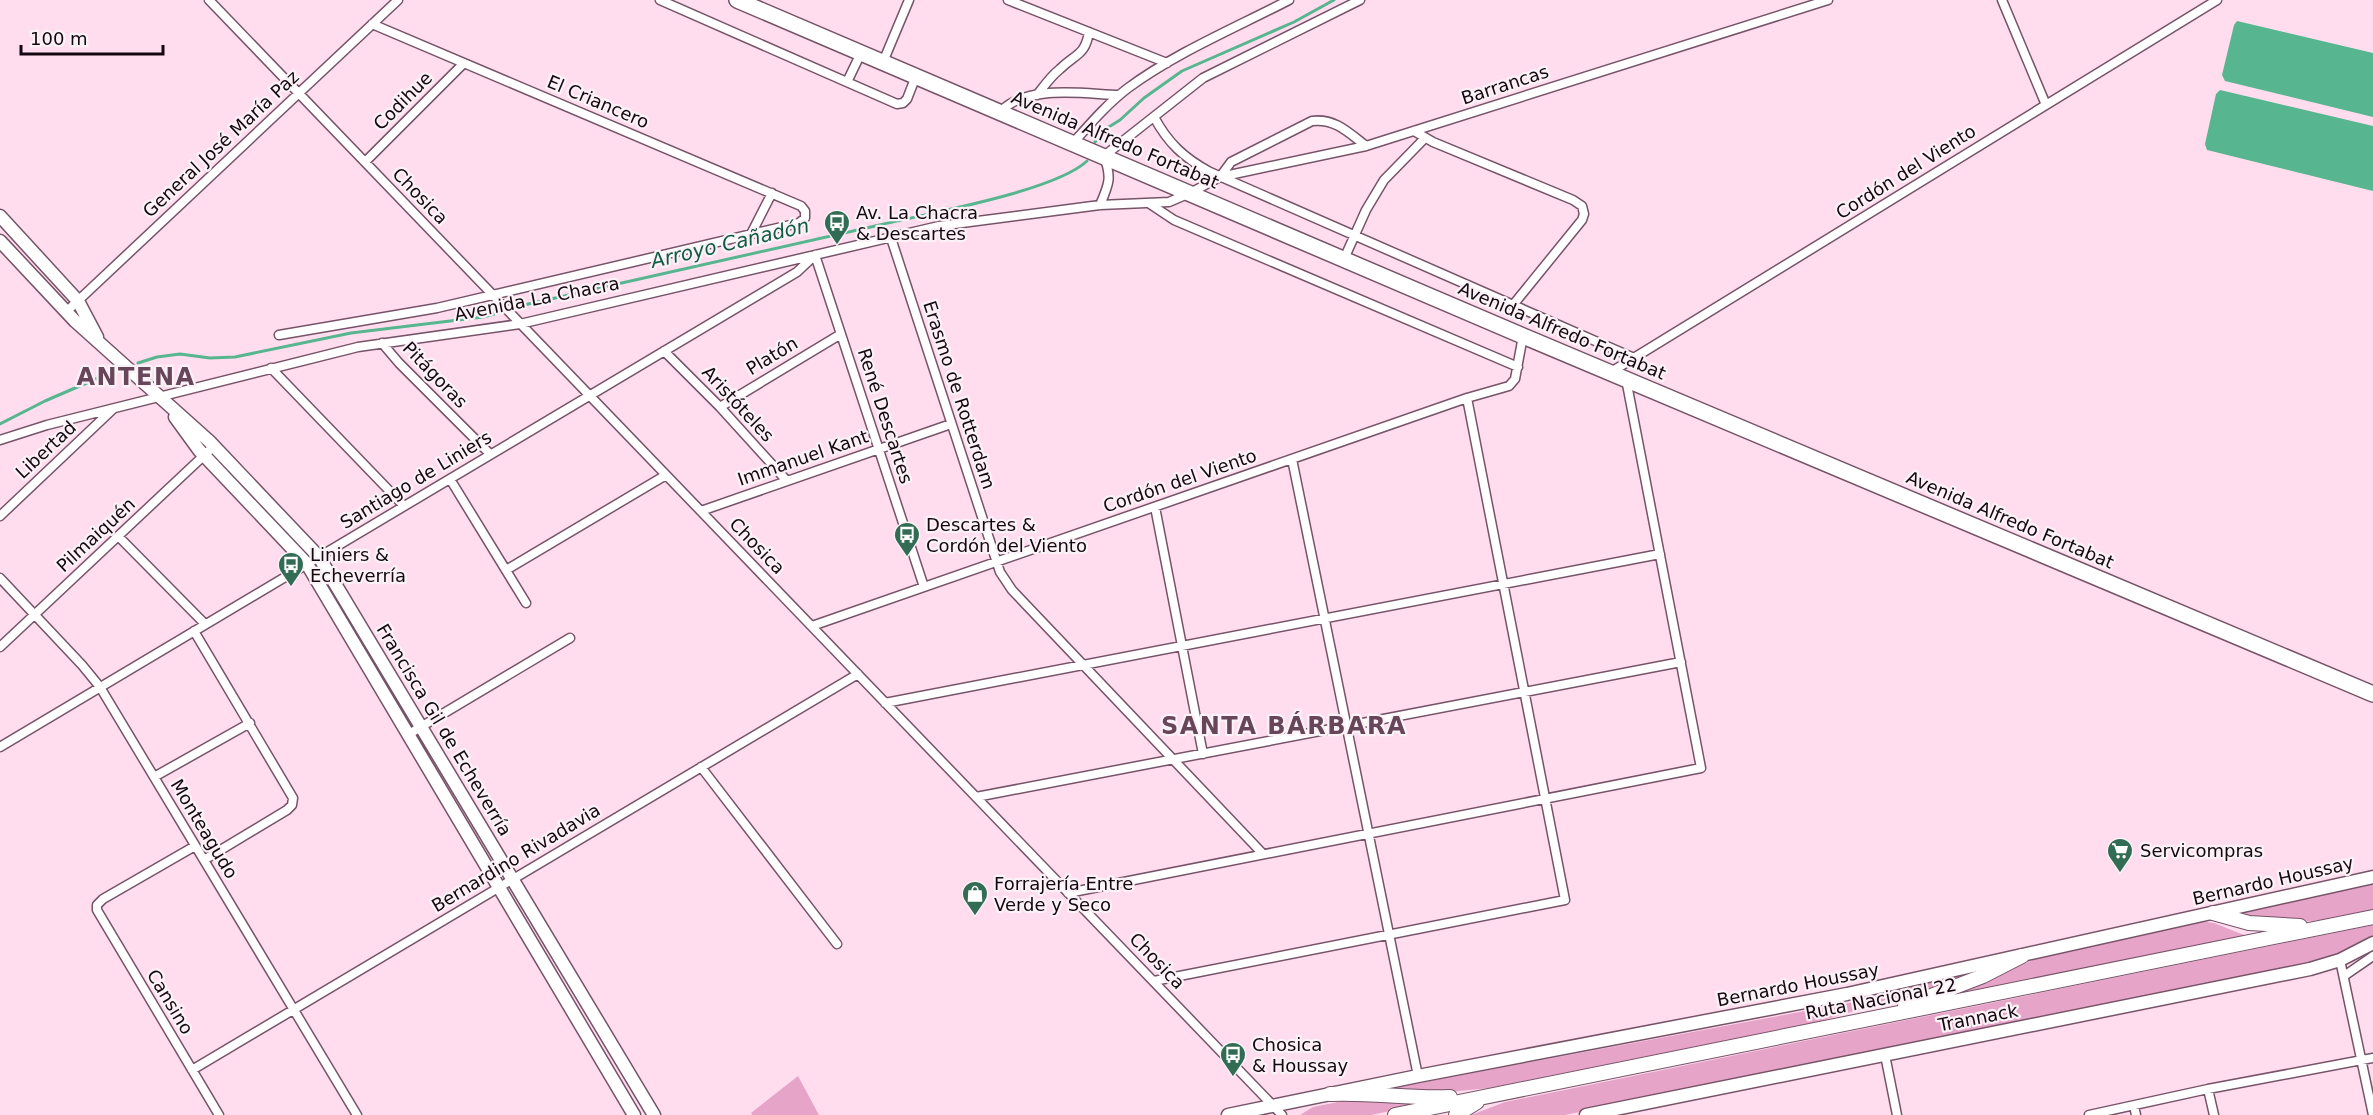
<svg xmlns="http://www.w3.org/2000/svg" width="2373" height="1115" font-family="'DejaVu Sans',sans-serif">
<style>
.green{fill:#e6a4c9}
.water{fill:#57b68f}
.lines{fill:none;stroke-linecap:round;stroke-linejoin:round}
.stream{stroke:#57b68f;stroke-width:3}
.street-casing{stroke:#765367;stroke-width:11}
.secondary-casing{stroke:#765367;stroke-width:15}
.primary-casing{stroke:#765367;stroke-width:16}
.highway-casing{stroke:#765367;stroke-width:18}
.street{stroke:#fff;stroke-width:8}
.secondary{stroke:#fff;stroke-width:12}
.primary{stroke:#fff;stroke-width:14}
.highway{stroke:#fff;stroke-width:15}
.labels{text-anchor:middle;stroke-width:4.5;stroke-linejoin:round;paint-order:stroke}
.street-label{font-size:18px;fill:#14070f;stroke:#fbf2f7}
.poi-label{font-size:18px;fill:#14070f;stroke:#fbf2f7;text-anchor:start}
.water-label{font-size:20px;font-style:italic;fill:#105c42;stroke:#fbf2f7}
.district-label{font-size:24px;font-weight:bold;letter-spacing:1.5px;fill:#684659;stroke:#fbf2f7}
</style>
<rect width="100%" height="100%" fill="#ffddef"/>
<path class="green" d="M2373,882v29c-32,6 -66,14 -99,10 -14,-2 -28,-5 -42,-8z
M2200,921l14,2 35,14 -317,63 108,-43z
M2373,925v13l-18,12 -36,13 -754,152h-94l34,-13z
M1985,969l-16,8 -152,45 -328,66 -59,6 -49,-4 478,-89 56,-17z
M798,1076l21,39h-67l-1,-2z
M1358,1098l76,4 -63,13h-71l13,-8z"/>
<path class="water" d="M2237,21l136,32v64l-148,-36 -3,-6 12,-50z
M2220,90l153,36v65l-166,-41 -2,-6 11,-50z"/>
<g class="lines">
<path class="stream" d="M1095,142l9,-12 16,-10 24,-22 38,-27 112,-49 40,-22
M515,307c123,-27 246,-55 369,-83 46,-11 171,-33 203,-63
M138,363l19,-6 23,-3 30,4 25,-1 116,-24 132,-16 15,-4
M0,424l45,-23 74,-32"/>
<defs>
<path id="street" d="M209,0l1073,1115
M660,0l237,104 6,-1 4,-4 9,-23
M1008,0l159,63
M2002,0l44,105
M883,62l26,-62
M847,82l14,-29
M1037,95c7,-9 14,-19 23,-26 15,-15 25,-13 29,-37
M1000,112c26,-28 84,-18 119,-17
M1154,117c14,26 30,41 56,55l424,186
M1414,131l19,11 140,58 9,6 2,8 -2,6 -69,85
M1073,143c17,-19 34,-39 55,-55 49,-36 107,-60 161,-88
M365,162l99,-99
M1220,177l11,-15 81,-41c23,-3 37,12 54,25
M1150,204l24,16 344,147
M1100,205c9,-21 12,-27 4,-49l99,-78 157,-78
M751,234l21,-41
M891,238l109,334 12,18 251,264
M815,255l109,332
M1344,259l22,-49 18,-30 41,-42
M66,312l332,-312
M279,335l158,-27 362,-85 6,-5v-7l-4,-5 -429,-182
M382,343l17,20 91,91
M664,351l56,56 67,74
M271,368l133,138
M1611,372l606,-372
M720,407l121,-73
M0,440l47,-15 311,-78 162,-23 419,-98 161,-21 69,-3 21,-9 30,-16 146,-31 462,-146
M1292,459l126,617
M450,479l76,124
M1155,507l48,247
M701,511l250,-87
M0,516l113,-107
M118,536l87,88
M506,570l160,-95
M0,578l82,87 18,22 257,428
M812,626l655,-228 42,-12 6,-7 8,-43
M194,631l99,167 -1,7 -5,5 -83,50
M0,647l214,-201
M885,703l775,-149
M409,734l161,-96
M0,747l797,-475 18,-17
M701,767l136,177
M154,777l96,-54
M976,797l705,-135
M195,846l-92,53 -6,6v5l122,205
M1068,893l633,-125 -75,-389
M2340,960l33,155
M2344,976l29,-20
M1154,981l411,-81 -98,-502
M1885,1055l12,60
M192,1070l666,-396
M2208,1089l6,26
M2134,1106l2,9
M2089,1115l119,-26 165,-31"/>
<path id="secondary" d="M0,216l78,85 19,36
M0,241l75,80 134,120 110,116 335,558
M175,417l24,33 108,114 327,551
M1228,1115l190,-39 429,-82 526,-117
M1586,1115l724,-146 30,-9 33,-17"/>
<path id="primary" d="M2213,913l36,10 51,3
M1905,1006l78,-30 39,-20
M1330,1094c41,-2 80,5 120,3
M1395,1115l978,-198
M1456,1115l21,-13"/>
<path id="highway" d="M737,0l786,336 850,358"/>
</defs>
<use href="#street" class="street-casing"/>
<use href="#secondary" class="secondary-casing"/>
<use href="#primary" class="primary-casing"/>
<use href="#highway" class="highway-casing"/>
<use href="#street" class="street"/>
<use href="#secondary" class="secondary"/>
<use href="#primary" class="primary"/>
<use href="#highway" class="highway"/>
</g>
<defs>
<symbol id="bus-pin" viewBox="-11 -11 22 30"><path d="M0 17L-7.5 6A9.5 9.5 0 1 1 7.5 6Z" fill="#326c54" stroke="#fbf2f7"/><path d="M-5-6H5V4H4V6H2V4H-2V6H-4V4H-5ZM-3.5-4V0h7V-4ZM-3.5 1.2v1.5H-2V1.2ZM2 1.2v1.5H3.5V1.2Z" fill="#fff"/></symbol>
<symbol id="supermarket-pin" viewBox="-11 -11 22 30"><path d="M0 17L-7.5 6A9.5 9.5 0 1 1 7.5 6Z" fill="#326c54" stroke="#fbf2f7"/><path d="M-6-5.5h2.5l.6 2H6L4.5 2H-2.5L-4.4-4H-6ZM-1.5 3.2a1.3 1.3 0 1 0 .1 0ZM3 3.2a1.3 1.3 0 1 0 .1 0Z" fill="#fff"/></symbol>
<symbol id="shop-pin" viewBox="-11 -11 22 30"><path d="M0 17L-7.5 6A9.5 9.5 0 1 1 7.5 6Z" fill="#326c54" stroke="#fbf2f7"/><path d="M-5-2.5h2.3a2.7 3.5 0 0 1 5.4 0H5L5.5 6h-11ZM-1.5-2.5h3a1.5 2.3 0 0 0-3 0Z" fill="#fff"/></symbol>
</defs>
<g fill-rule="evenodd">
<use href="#bus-pin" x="822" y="208" width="30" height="40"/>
<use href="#bus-pin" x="892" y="520" width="30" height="40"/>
<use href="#bus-pin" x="276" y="550" width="30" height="40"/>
<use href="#supermarket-pin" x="2105" y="836" width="30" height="40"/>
<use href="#shop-pin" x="960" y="879" width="30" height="40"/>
<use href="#bus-pin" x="1218" y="1040" width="30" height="40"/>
</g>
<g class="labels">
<g class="street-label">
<text transform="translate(1505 85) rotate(-18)" y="6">Barrancas</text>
<text transform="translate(403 101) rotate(-45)" y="6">Codihue</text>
<text transform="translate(598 102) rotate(23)" y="6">El Criancero</text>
<text transform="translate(1115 140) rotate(23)" y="6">Avenida Alfredo Fortabat</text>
<text transform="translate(221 144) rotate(-43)" y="6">General José María Paz</text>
<text transform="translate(1906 172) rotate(-32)" y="6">Cordón del Viento</text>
<text transform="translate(420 196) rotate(46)" y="6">Chosica</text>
<text transform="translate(537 299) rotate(-11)" y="6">Avenida La Chacra</text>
<text transform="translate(1562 331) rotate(23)" y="6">Avenida Alfredo Fortabat</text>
<text transform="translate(772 356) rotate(-31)" y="6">Platón</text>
<text transform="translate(435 375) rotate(46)" y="6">Pitágoras</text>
<text transform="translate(959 395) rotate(72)" y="6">Erasmo de Rotterdam</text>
<text transform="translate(738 404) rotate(47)" y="6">Aristóteles</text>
<text transform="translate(885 416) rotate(72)" y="6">René Descartes</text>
<text transform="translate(46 450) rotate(-43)" y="6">Libertad</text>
<text transform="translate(803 458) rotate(-19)" y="6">Immanuel Kant</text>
<text transform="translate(416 480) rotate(-31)" y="6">Santiago de Liniers</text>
<text transform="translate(1180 481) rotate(-19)" y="6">Cordón del Viento</text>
<text transform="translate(2010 520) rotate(23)" y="6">Avenida Alfredo Fortabat</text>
<text transform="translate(96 535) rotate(-43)" y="6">Pilmaiquén</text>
<text transform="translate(757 546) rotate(46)" y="6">Chosica</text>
<text transform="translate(444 730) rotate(59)" y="6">Francisca Gil de Echeverría</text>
<text transform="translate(204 829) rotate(59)" y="6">Monteagudo</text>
<text transform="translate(516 858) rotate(-31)" y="6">Bernardino Rivadavia</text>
<text transform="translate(2273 881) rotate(-13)" y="6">Bernardo Houssay</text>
<text transform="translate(1157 961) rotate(46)" y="6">Chosica</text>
<text transform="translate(1798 985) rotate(-11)" y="6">Bernardo Houssay</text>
<text transform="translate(1881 999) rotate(-11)" y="6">Ruta Nacional 22</text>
<text transform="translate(170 1002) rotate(59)" y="6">Cansino</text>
<text transform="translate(1978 1018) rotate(-11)" y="6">Trannack</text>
</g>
<g class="poi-label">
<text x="856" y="219">Av. La Chacra<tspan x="856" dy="21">&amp; Descartes</tspan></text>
<text x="926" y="531">Descartes &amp;<tspan x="926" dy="21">Cordón del Viento</tspan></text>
<text x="310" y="561">Liniers &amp;<tspan x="310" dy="21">Echeverría</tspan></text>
<text x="2140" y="857">Servicompras</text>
<text x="994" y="890">Forrajería Entre<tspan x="994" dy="21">Verde y Seco</tspan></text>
<text x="1252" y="1051">Chosica<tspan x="1252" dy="21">&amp; Houssay</tspan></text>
</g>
<g class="water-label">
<text transform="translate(730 243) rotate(-13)" y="7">Arroyo Cañadón</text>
</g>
<g class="district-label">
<text x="136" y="385">ANTENA</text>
<text x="1284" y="734">SANTA BÁRBARA</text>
</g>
</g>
<path d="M21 45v9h142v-9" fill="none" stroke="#14070f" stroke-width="3"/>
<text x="30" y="45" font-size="18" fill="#14070f" stroke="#fbf2f7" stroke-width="4.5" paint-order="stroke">100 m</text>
</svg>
